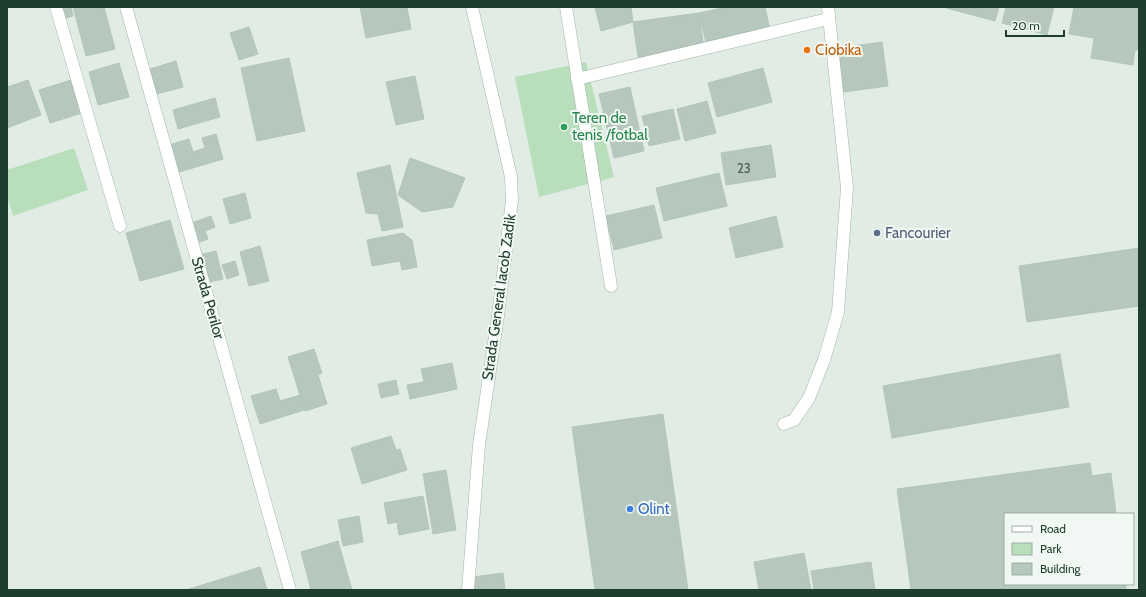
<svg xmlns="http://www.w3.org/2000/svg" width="1146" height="597" font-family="Cabin,sans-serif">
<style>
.green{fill:#b8debb}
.building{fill:#b6c7bd;stroke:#b3c6ba}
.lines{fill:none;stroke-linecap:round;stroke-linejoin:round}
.minor-casing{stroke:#a3b4ab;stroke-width:13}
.minor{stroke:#fff;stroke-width:12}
.food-dot{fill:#e8710a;stroke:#f1f8f3;stroke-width:1.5}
.leisure-dot{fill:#2e9e5b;stroke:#f1f8f3;stroke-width:1.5}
.service-dot{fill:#5c6f8a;stroke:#f1f8f3;stroke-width:1.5}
.shop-dot{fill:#3f7fe0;stroke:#f1f8f3;stroke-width:1.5}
.labels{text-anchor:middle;stroke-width:4;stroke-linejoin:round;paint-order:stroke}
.number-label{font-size:13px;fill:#466053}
.food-label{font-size:15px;fill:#c56008;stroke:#f1f8f3;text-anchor:start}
.leisure-label{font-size:15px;fill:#27864d;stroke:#f1f8f3;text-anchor:start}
.service-label{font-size:15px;fill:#4e5e75;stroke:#f1f8f3;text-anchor:start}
.street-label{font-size:15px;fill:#203e30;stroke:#f1f8f3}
.shop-label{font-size:15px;fill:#366cbe;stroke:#f1f8f3;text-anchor:start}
</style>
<rect width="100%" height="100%" fill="#e1ece5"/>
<path class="green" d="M586,62l28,115 -75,20 -24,-120z
M74,148l14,42 -75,26 -6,-20v-26z"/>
<path class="building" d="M63,7h8l2,9 -7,2z
M73,7h31l11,42 -29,7z
M360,7h47l4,22 -45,9z
M595,7h36l2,15 -32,9z
M727,7h38l5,23 -64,13 -7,-30z
M946,7h53l-4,14 -49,-13z
M1006,7h48l-7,28 -45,-12z
M1074,7h65v43h-4l-2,15 -42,-7 3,-20 -25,-4z
M699,13l5,36 -66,8 -5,-35z
M249,27l9,27 -19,6 -9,-27z
M882,42l6,44 -44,6 -6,-44z
M289,58l16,73 -48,10 -16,-73z
M176,61l7,26 -26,7 -7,-25z
M119,63l10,34 -31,8 -9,-33z
M763,68l9,34 -55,15 -9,-34z
M415,76l9,43 -28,6 -10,-43z
M28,80l13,35 -34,13v-41z
M71,80l11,33 -32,10 -11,-33z
M630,87l14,64 -30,7 -15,-64z
M215,98l5,19 -42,12 -5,-19z
M707,101l9,32 -31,8 -8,-32z
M673,109l7,30 -31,7 -7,-30z
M216,134l7,25 -47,14 -7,-28 20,-6 4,13 12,-4 -3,-10z
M771,145l5,32 -50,8 -5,-32z
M410,158l55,20 -12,29 -31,5 -24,-17z
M390,165l13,62 -21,4 -4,-17 -12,-1 -9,-40z
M719,173l8,33 -63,15 -8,-33z
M245,193l6,25 -21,6 -7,-25z
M654,205l8,33 -48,12 -8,-34z
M211,216l4,11 -10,4 3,8 -13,5 -6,-20z
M776,216l7,31 -47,11 -7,-30z
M170,220l14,49 -44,12 -14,-48z
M403,233l9,7 5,27 -15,3 -2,-9 -28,5 -5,-26z
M260,246l9,35 -20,5 -9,-34z
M1139,248v58l-112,16 -8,-56z
M216,251l7,28 -18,4 -7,-28z
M235,261l4,14 -12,4 -5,-14z
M314,349l8,24 -4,2 9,29 -22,7 -17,-54z
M1060,354l9,53 -177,31 -9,-52z
M452,363l5,26 -47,10 -3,-14 17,-3 -3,-13z
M396,380l3,14 -18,4 -3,-14z
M276,389l4,12 20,-6 4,15 -44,14 -9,-28z
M663,414l25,176h-93l-23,-163z
M391,436l5,14 4,-1 7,21 -45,14 -11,-36z
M1090,463l2,13 19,-3 5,41h-111v70h121v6h-215l-14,-101z
M446,470l10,60 -23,4 -10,-60z
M423,496l6,33 -30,6 -2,-13 -9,2 -4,-21z
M359,516l4,26 -20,4 -5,-26z
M338,541l14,49h-41l-10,-38z
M804,553l7,37h-52l-5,-28z
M871,562l4,28h-61l-3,-19z
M260,567l7,23h-81z
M503,573l2,17h-30l-2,-13z"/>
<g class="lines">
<defs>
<path id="minor" d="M56,7l64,219
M126,7l164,583
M566,7l45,279
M577,79l251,-60
M784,424l10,-4 15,-22 15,-38 14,-48 9,-124 -19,-181
M468,590l11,-145 19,-129 14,-116 -1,-23 -39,-170"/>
</defs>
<use href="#minor" class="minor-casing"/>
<use href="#minor" class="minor"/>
</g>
<circle class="food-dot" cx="807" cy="50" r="4"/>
<circle class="leisure-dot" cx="564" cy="127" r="4"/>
<circle class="service-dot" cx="877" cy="233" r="4"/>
<circle class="shop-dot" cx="630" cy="509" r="4"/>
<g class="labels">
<g class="number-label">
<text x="744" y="173">23</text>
</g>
<g class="food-label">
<text x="815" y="55">Ciobika</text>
</g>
<g class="leisure-label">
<text x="572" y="123">Teren de<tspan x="572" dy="17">tenis /fotbal</tspan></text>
</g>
<g class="service-label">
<text x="885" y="238">Fancourier</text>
</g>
<g class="street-label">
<text transform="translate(499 297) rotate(-82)" y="5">Strada General Iacob Zadik</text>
<text transform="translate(208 298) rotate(74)" y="5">Strada Perilor</text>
</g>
<g class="shop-label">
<text x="638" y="514">Olint</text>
</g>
</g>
<rect width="1146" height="597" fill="none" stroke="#203e30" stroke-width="16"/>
<rect x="1004" y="513" width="130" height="72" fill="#f1f8f3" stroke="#9daea5"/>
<rect x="1012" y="526" width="20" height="6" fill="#ffffff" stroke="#9daea5"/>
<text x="1040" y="533" font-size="12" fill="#203e30">Road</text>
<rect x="1012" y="543" width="20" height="12" fill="#b8debb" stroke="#9daea5"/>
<text x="1040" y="553" font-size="12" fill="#203e30">Park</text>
<rect x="1012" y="563" width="20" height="12" fill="#b6c7bd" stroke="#9daea5"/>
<text x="1040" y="573" font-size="12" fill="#203e30">Building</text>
<path d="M1006 30v6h58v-6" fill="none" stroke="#203e30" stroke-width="2"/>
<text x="1012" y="30" font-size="12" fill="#203e30" stroke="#f1f8f3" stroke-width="3" paint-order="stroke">20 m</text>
</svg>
